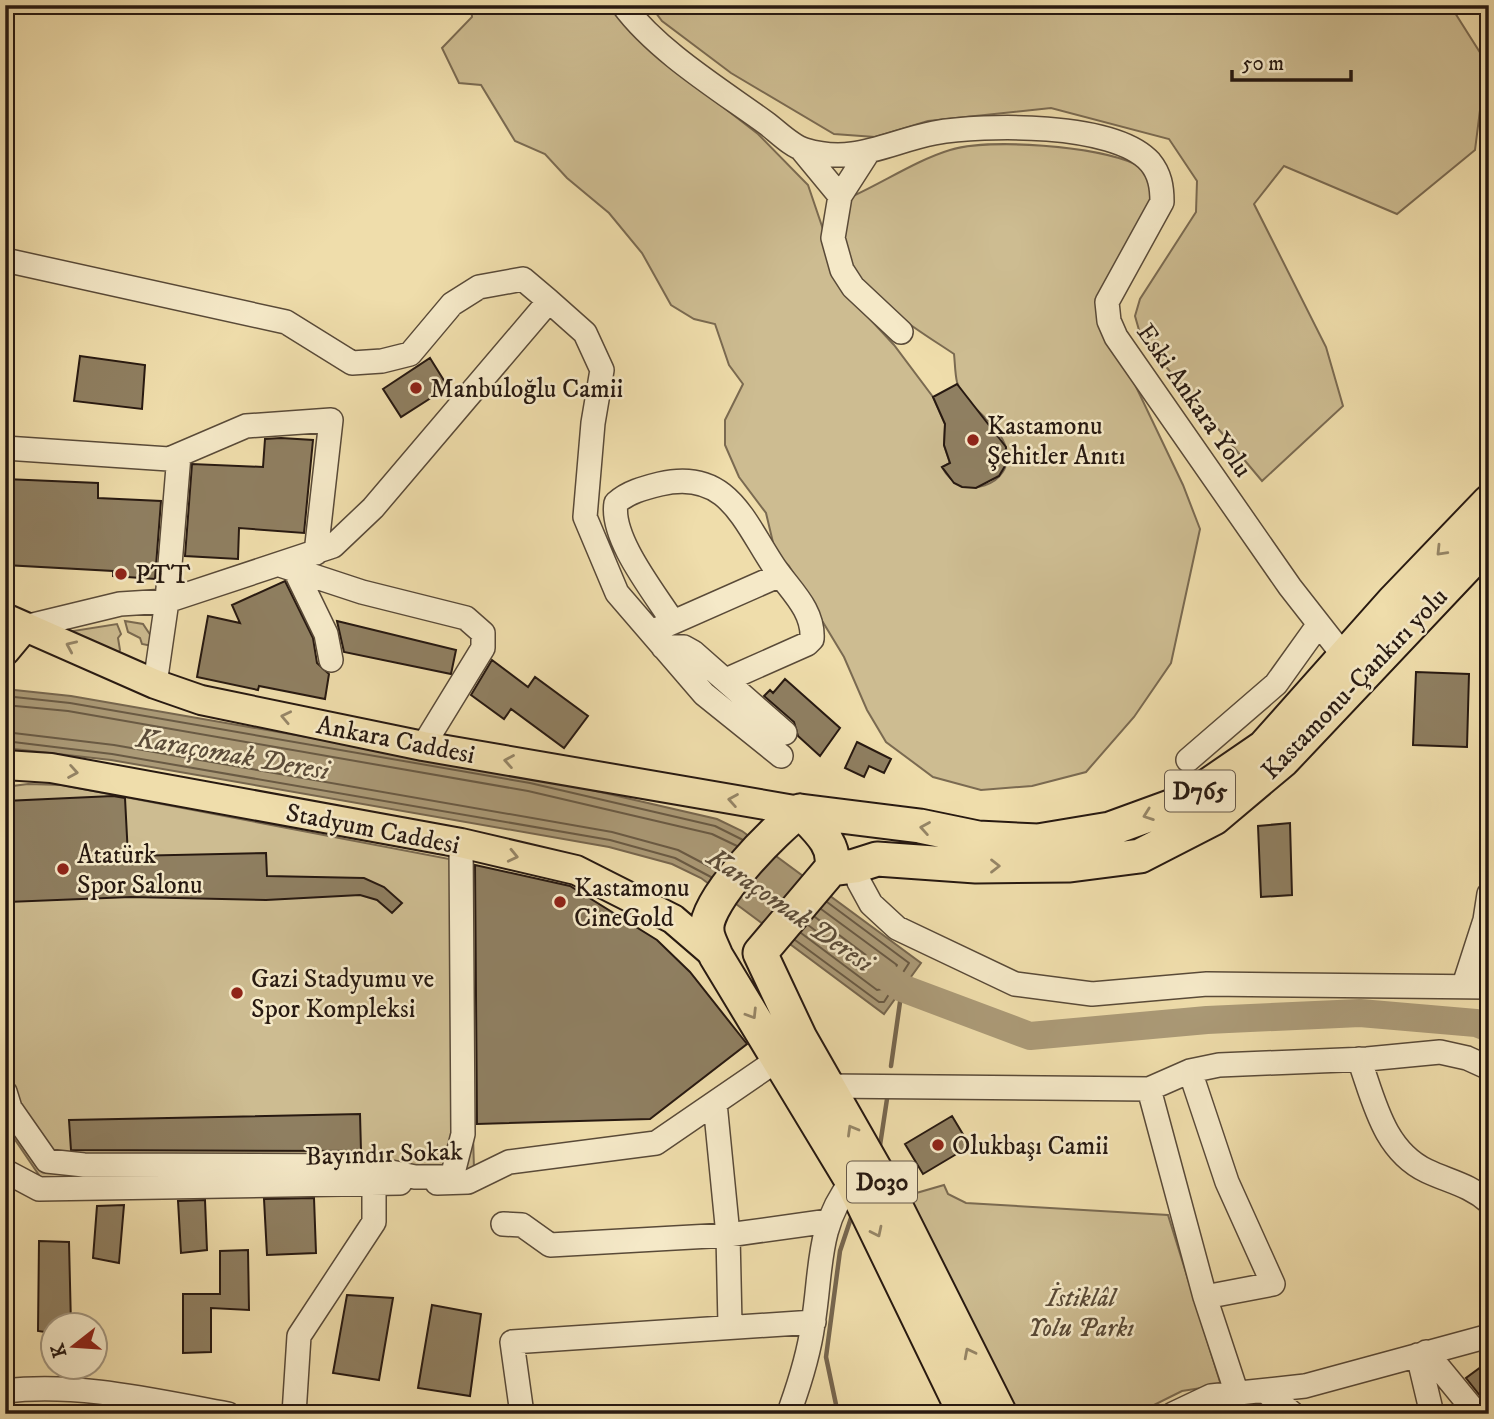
<svg xmlns="http://www.w3.org/2000/svg" width="1494" height="1419" font-family="'IM FELL DW Pica',serif">
<style>
.green{fill:#cdbc91;stroke:#7a6a51;stroke-width:2}
.water{fill:#ab9a77;stroke:#76664e;stroke-width:2}
.lines{fill:none;stroke-linecap:round;stroke-linejoin:round}
.shore{stroke:#695a44;stroke-width:2}
.stream{stroke:#76664e;stroke-width:4.5}
.river{stroke:#ab9a77;stroke-width:28}
.building{fill:#8f7f61;stroke:#271911;stroke-width:2}
.minor-casing{stroke:#594a38;stroke-width:26}
.major-casing{stroke:#271911;stroke-width:32}
.highway-casing{stroke:#271911;stroke-width:37}
.minor{stroke:#f5e9c8;stroke-width:23}
.major{stroke:#efddab;stroke-width:28}
.highway{stroke:#efddab;stroke-width:33}
.oneway{stroke:#958566}
.poi-dot{fill:#8f2418;stroke:#f5e9c8;stroke-width:2.5}
.labels{text-anchor:middle;stroke-width:5;stroke-linejoin:round;paint-order:stroke}
.shield{fill:#f5e9c8;stroke:#655748;stroke-width:2}
.shield-label{font-size:24px;font-weight:bold;fill:#271911}
.poi-label{font-size:26px;fill:#271911;stroke:#f5e9c8;text-anchor:start}
.street-label{font-size:26px;fill:#271911;stroke:#f5e9c8}
.park-label{font-size:26px;font-style:italic;fill:#594a37;stroke:#f5e9c8}
.water-label{font-size:28px;font-style:italic;fill:#5c4d3a;stroke:#f5e9c8}
</style>
<rect width="100%" height="100%" fill="#efddab"/>
<filter id="stains"><feTurbulence type="fractalNoise" baseFrequency=".00286" numOctaves="4"/><feColorMatrix values="0 0 0 0 .2 0 0 0 0 .09 0 0 0 0 .02 0 0 0 .5 -.17"/></filter>
<radialGradient id="worn" r=".72"><stop offset=".6" stop-color="#630" stop-opacity="0"/><stop offset="1" stop-color="#630" stop-opacity=".3"/></radialGradient>
<path class="green" d="M471,5h139l42,47 106,82 50,51 36,106 50,54 39,52 12,27 -1,21 6,18 -8,4c19,37 74,18 64,-19 -7,-26 -41,-41 -49,-66 -2,-8 -2,-19 -3,-28 -49,-33 -145,-86 -101,-158 31,-14 64,-36 97,-46 41,-12 146,-4 185,14 11,5 16,13 22,22l-44,107 4,54 66,138 17,44 -29,134 -37,54 -48,55 -54,14 -51,4 -48,-13 -47,-35 -19,-32 -23,-53 -55,-91 -14,-15 -9,-38 -27,-36 -14,-32v-25l18,-36 -14,-19 -14,-41 -21,-5 -23,-14 -29,-52 -33,-40 -42,-35 -22,-24 -30,-13 -34,-56 -22,-2 -17,-35 30,-31z
M650,5h800l36,57 -11,88 -78,64 -113,-48 -30,38 72,143 17,59 -81,75 -121,-144 -6,-21 5,-17 56,-87 1,-31 -28,-42 -118,-31 -123,13 -53,16 -41,-3 -103,-61 -69,-52z
M125,621l18,3 8,12 1,10 -10,-2 -2,-6 -12,-6z
M117,624l4,10 -3,4 2,12 -7,9 -46,-27z
M28,784l34,1 403,77 9,307 -431,12 -38,-56v-338z
M944,1185l4,9 18,9 202,12 53,170 -39,6 -46,23h-120l-110,-218z"/>
<path class="water" d="M5,689l66,7 460,80 186,43 25,12 179,132 -37,51 -183,-136 -29,-14 -63,-17 -498,-87 -106,-12z"/>
<g class="lines">
<path class="shore" d="M5,696l65,7 460,80 185,43 28,14
M5,705l63,6 460,80 184,43 25,12
M5,732l109,13 498,87 66,18 38,20
M5,741l107,13 498,86 65,18 36,19
M808,925l67,50h5l2,-8 -67,-50
M801,933l76,57 5,-1 15,-24 -76,-56
M795,940l84,62h5l25,-39 -82,-61"/>
<path class="stream" d="M891,1066l11,-78
M879,1152l8,-53
M838,1414l-12,-57 14,-106 13,-39"/>
<path class="river" d="M873,967l29,21 128,48 177,-16 153,-7 116,10 13,5"/>
</g>
<path class="building" d="M80,356l65,9 -3,44 -68,-8z
M430,358l18,29 -47,30 -18,-28z
M957,384l49,63 -1,19 -6,10 -23,12 -14,-1 -8,-4 -12,-16 8,-4 -6,-18 1,-21 -12,-27z
M281,438l32,2 -9,93 -65,-5 -1,31 -53,-3 7,-92 71,3 2,-28z
M5,479l93,4v15l63,3 -6,78 -42,-3v-5l-108,-6z
M285,581l28,57 4,25 12,11 -4,25 -66,-13 -1,4 -61,-13 11,-61 32,7 -8,-18z
M337,621l119,29 -5,24 -107,-22z
M492,660l36,27 7,-10 53,39 -24,32 -53,-39 -7,10 -33,-24z
M1416,672l53,2 -2,73 -54,-2z
M785,679l55,49 -20,28 -22,-20 -4,-14 -30,-26 6,-6 3,3z
M857,742l34,17 -7,14 -15,-7 -5,11 -19,-9z
M113,796l12,2 3,58 138,-3 1,23 97,2 20,9 18,16 -10,10 -15,-13 -17,-5 -94,5 -135,-3 -123,5 -3,-101z
M1290,823l2,72 -31,2 -3,-71z
M475,865l95,21 87,54 33,32 57,72 -97,75 -173,5z
M360,1114l1,37 -290,-1 -2,-30z
M952,1116l18,30 -47,28 -18,-30z
M314,1198l2,55 -49,2 -3,-56z
M205,1200l2,50 -26,3 -3,-52z
M124,1205l-5,58 -26,-5 4,-52z
M39,1241l30,1 2,83h-19v8l-14,-2z
M248,1250l1,60 -38,-2v44l-28,1v-59h37v-43z
M347,1295l46,3 -14,82 -46,-7z
M432,1305l49,9 -11,82 -52,-8z
M1489,1361v46l-23,-29z"/>
<g class="lines">
<defs>
<path id="minor" d="M623,5c34,46 96,84 143,118 11,8 25,23 39,27 49,15 83,-8 129,-17 50,-9 180,-11 216,29 10,12 12,25 12,40l-55,100 2,19 7,16 174,250 54,69
M802,150l38,46
M867,154l-27,42 -7,42 9,32 11,17 48,45
M5,260l281,62 66,41 30,-2 28,-7 42,-50 27,-17 44,-8 26,22
M5,448l164,11 77,-33 85,-6 -15,133
M280,565l82,27 104,26 17,15v15l-60,98
M295,570l31,64 5,26
M673,622c-19,-30 -63,-84 -57,-119 12,-11 28,-15 44,-19 68,-16 84,38 115,84 15,22 39,42 37,71l-5,5 -81,36
M25,627l95,-23 47,-3 166,-55 40,-38 176,-207 36,32 17,37 -9,53 -8,94 32,76 87,101 77,62
M660,628l120,-53
M663,647h21l9,5 92,81
M155,684l12,-83 12,-146
M1188,760l88,-76 43,-60
M855,866l4,16 12,22 26,24 118,56 77,10 115,-10 282,3
M1464,985l21,-65 4,-26
M1359,1059c15,41 24,91 68,112 21,10 43,14 62,31
M1190,1071l37,111 46,102 -68,13
M827,1086l322,3 56,208 32,97
M1149,1089l41,-18 29,-6 148,-6 73,-7 27,6 22,10
M5,1092l5,16 37,53 37,4 278,1 53,11h37l11,-43 -2,-291
M715,1103l13,132 2,90
M5,1171l34,18 361,-6
M437,1183l31,-1 41,-20 147,-19 124,-85
M503,1224l19,1 28,20 178,-10 101,-14
M1426,1352l51,62
M1418,1355l14,59
M5,1391c73,-9 151,10 223,23
M1265,1391l28,23
M294,1414l5,-78 75,-114v-38
M522,1414l-10,-72 302,-20
M792,1414l-1,-7c10,-28 18,-54 22,-83 9,-54 3,-98 39,-143
M1173,1414l38,-18 94,-10 184,-50"/>
<path id="major" d="M5,618l150,66 46,16 222,46 377,65
M5,651l20,-24
M5,765l46,3 410,75 115,27 97,49 43,37"/>
<path id="highway" d="M800,811l120,15 58,12 60,3 72,-12 74,-27 80,-55 129,-145 96,-100
M800,811c-24,17 -96,90 -93,119 0,8 6,18 9,26l136,225 113,233
M800,811c15,16 38,34 31,58
M760,953l71,-84 24,-3 22,-7 99,7 94,-1 70,-9 74,-38 69,-58 206,-218
M760,953l40,85 93,163 107,213"/>
</defs>
<use href="#minor" class="minor-casing"/>
<use href="#major" class="major-casing"/>
<use href="#highway" class="highway-casing"/>
<use href="#minor" class="minor"/>
<use href="#major" class="major"/>
<use href="#highway" class="highway"/>
</g>
<defs><path id="oneway-chevron" d="M-2-3.5L2.5 0L-2 3.5" fill="none" stroke-width="1.6" stroke-linecap="round" stroke-linejoin="round" transform="scale(1.75)"/></defs>
<g class="oneway">
<use href="#oneway-chevron" transform="translate(1441 551) rotate(134)"/>
<use href="#oneway-chevron" transform="translate(71 646) rotate(-156)"/>
<use href="#oneway-chevron" transform="translate(286 717) rotate(-168)"/>
<use href="#oneway-chevron" transform="translate(509 761) rotate(-170)"/>
<use href="#oneway-chevron" transform="translate(73 772) rotate(10)"/>
<use href="#oneway-chevron" transform="translate(733 800) rotate(-170)"/>
<use href="#oneway-chevron" transform="translate(1148 815) rotate(160)"/>
<use href="#oneway-chevron" transform="translate(925 828) rotate(-170)"/>
<use href="#oneway-chevron" transform="translate(513 856) rotate(13)"/>
<use href="#oneway-chevron" transform="translate(995 866)"/>
<use href="#oneway-chevron" transform="translate(752 1014) rotate(58)"/>
<use href="#oneway-chevron" transform="translate(852 1130) rotate(-120)"/>
<use href="#oneway-chevron" transform="translate(877 1232) rotate(64)"/>
<use href="#oneway-chevron" transform="translate(969 1353) rotate(-117)"/>
</g>
<g class="poi-dot">
<circle cx="416" cy="388" r="7"/>
<circle cx="973" cy="440" r="7"/>
<circle cx="121" cy="574" r="7"/>
<circle cx="63" cy="869" r="7"/>
<circle cx="560" cy="902" r="7"/>
<circle cx="237" cy="993" r="7"/>
<circle cx="938" cy="1145" r="7"/>
</g>
<g class="labels">
<g class="shield">
<rect x="1165" y="770.5" width="70" height="41" rx="5"/>
<rect x="847" y="1161.5" width="70" height="41" rx="5"/>
</g>
<g class="shield-label">
<text x="1200" y="799">D765</text>
<text x="882" y="1190">D030</text>
</g>
<g class="poi-label">
<text x="430" y="397">Manbuloğlu Camii</text>
<text x="987" y="434">Kastamonu<tspan x="987" dy="30">Şehitler Anıtı</tspan></text>
<text x="135" y="583">PTT</text>
<text x="77" y="863">Atatürk<tspan x="77" dy="30">Spor Salonu</tspan></text>
<text x="574" y="896">Kastamonu<tspan x="574" dy="30">CineGold</tspan></text>
<text x="251" y="987">Gazi Stadyumu ve<tspan x="251" dy="30">Spor Kompleksi</tspan></text>
<text x="952" y="1154">Olukbaşı Camii</text>
</g>
<g class="street-label">
<text transform="translate(1195 400) rotate(55)" y="9">Eski Ankara Yolu</text>
<text transform="translate(1354 683) rotate(-46)" y="9">Kastamonu-Çankırı yolu</text>
<text transform="translate(396 739) rotate(11)" y="9">Ankara Caddesi</text>
<text transform="translate(373 828) rotate(11)" y="9">Stadyum Caddesi</text>
<text transform="translate(384 1153) rotate(-2)" y="9">Bayındır Sokak</text>
</g>
<g class="park-label">
<text x="1081" y="1306">İstiklâl<tspan x="1081" dy="30">Yolu Parkı</tspan></text>
</g>
<g class="water-label">
<text transform="translate(233 753) rotate(10)" y="10">Karaçomak Deresi</text>
<text transform="translate(791 909) rotate(35)" y="10">Karaçomak Deresi</text>
</g>
</g>
<rect width="1494" height="1419" fill="none" stroke="#efddab" stroke-width="28"/>
<rect x="7" y="7" width="1480" height="1405" fill="none" stroke="#271911" stroke-width="3.5"/>
<rect x="14" y="14" width="1466" height="1391" fill="none" stroke="#271911" stroke-width="2"/>
<g transform="translate(74 1346) rotate(253)"><circle r="33" fill="#f5e9c8" stroke="#a3967f" stroke-width="2"/>
<path d="M0-5L12 26L0 18L-12 26Z" fill="#8f2418"/>
<text y="-10" font-size="19" font-weight="bold" text-anchor="middle" fill="#271911">K</text>
</g>
<path d="M1232 70v10h119v-10" fill="none" stroke="#271911" stroke-width="3.5"/>
<text x="1242" y="70" font-size="21" fill="#271911" stroke="#f5e9c8" stroke-width="5" paint-order="stroke">50 m</text>
<rect width="100%" height="100%" filter="url(#stains)"/>
<rect width="100%" height="100%" fill="url(#worn)"/>
</svg>
